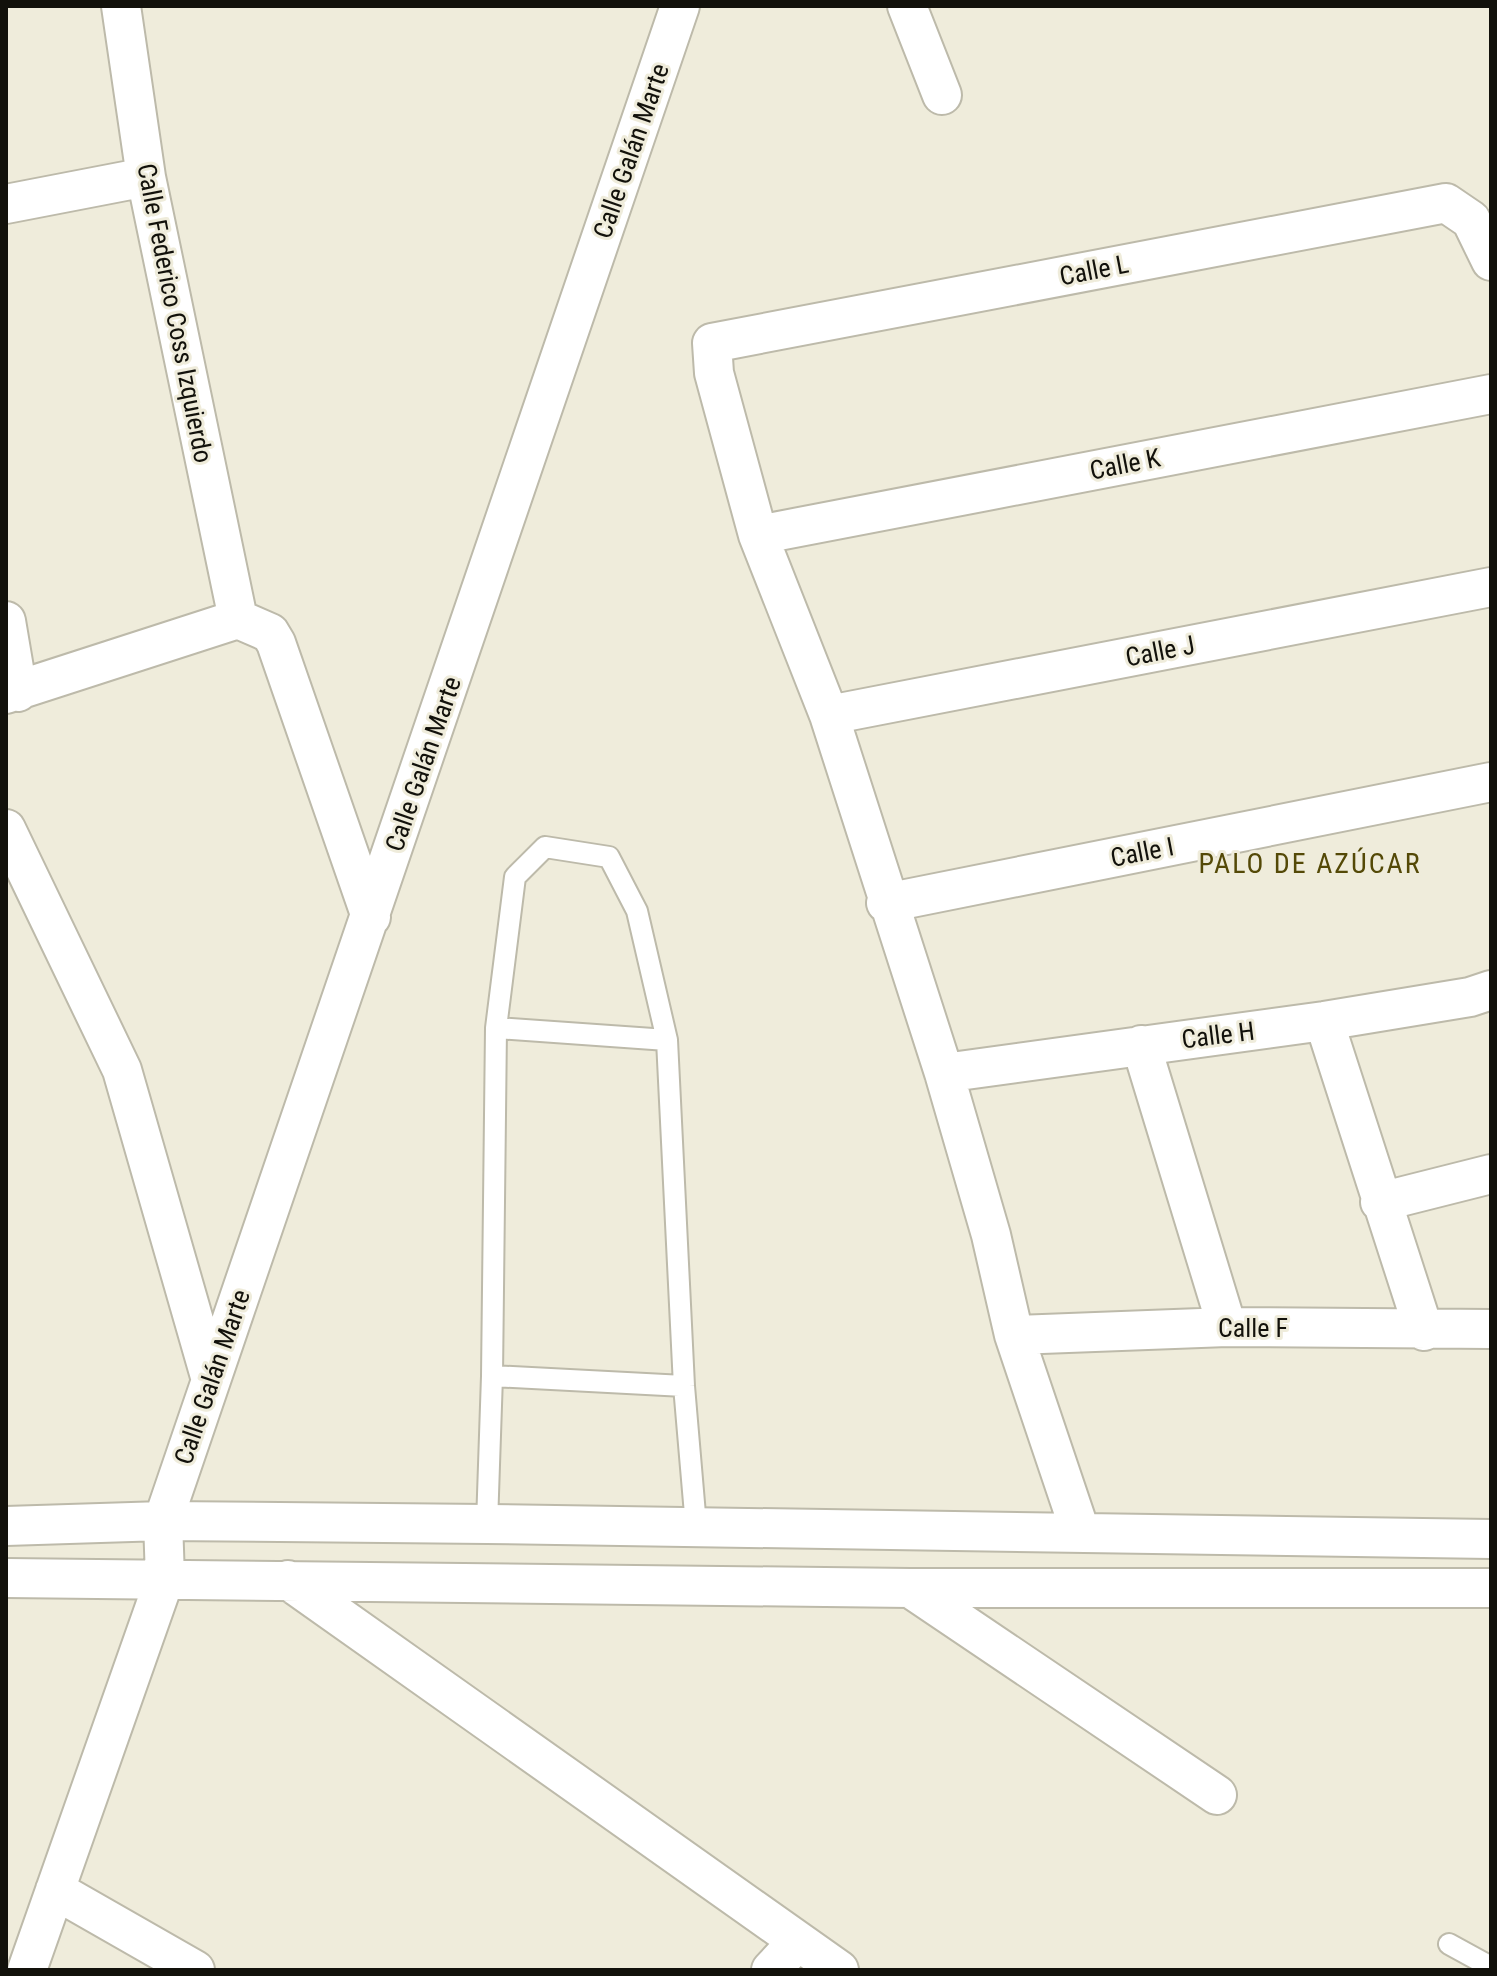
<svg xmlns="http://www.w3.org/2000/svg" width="1497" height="1976" font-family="'Roboto Condensed',sans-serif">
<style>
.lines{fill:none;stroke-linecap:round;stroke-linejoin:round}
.lane-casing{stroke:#bdbaaa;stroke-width:24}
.street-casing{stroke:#bdbaaa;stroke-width:42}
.lane{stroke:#fff;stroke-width:20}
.street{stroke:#fff;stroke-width:38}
.labels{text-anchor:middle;stroke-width:6;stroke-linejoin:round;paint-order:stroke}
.street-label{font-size:26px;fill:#12110b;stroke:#efecdb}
.neighbourhood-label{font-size:28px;letter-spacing:2px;fill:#544907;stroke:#efecdb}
</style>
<rect width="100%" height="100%" fill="#efecdb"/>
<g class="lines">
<defs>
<path id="lane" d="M496,1028l171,12
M492,1376l192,10
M487,1524l5,-148 4,-348 19,-151 30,-30 64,10 28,54 30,129 17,346 12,140
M1449,1944l42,23"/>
<path id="street" d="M121,6l25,171 92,442
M907,6l35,89
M6,204l140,-27
M758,535l733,-141
M6,621l12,71
M6,694l232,-75 32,14 6,10 95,274
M829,715l662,-128
M6,829l116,241 89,310
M886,903l605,-121
M1324,1021l100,310
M1141,1045l86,282
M944,1073l380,-52 146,-24 21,-7
M1380,1202l111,-28
M1014,1335l213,-8 264,2
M6,1526l157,-5 324,3 1004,15
M1080,1531l-66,-196 -23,-100 -47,-162 -115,-358 -71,-180 -44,-162 -2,-30 734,-140 25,17 20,41
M6,1578l904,10h581
M288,1580l551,390
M910,1588l307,207
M55,1890l140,80
M27,1970l138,-392 -2,-57 517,-1515
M771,1970l27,-29"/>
</defs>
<use href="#lane" class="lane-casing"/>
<use href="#street" class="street-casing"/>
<use href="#lane" class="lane"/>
<use href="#street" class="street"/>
</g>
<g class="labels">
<g class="street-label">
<text transform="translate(631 151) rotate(-71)" y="9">Calle Galán Marte</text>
<text transform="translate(1094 270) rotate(-11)" y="9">Calle L</text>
<text transform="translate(175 313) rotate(79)" y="9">Calle Federico Coss Izquierdo</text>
<text transform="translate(1125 464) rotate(-11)" y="9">Calle K</text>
<text transform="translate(1160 651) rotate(-11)" y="9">Calle J</text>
<text transform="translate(423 764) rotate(-71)" y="9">Calle Galán Marte</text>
<text transform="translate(1142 852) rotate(-11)" y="9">Calle I</text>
<text transform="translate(1218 1035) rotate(-7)" y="9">Calle H</text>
<text x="1253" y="1337">Calle F</text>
<text transform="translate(212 1377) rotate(-71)" y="9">Calle Galán Marte</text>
</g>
<g class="neighbourhood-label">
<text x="1310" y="873">PALO DE AZÚCAR</text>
</g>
</g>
<rect width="1497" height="1976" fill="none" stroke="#12110b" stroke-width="16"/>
</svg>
